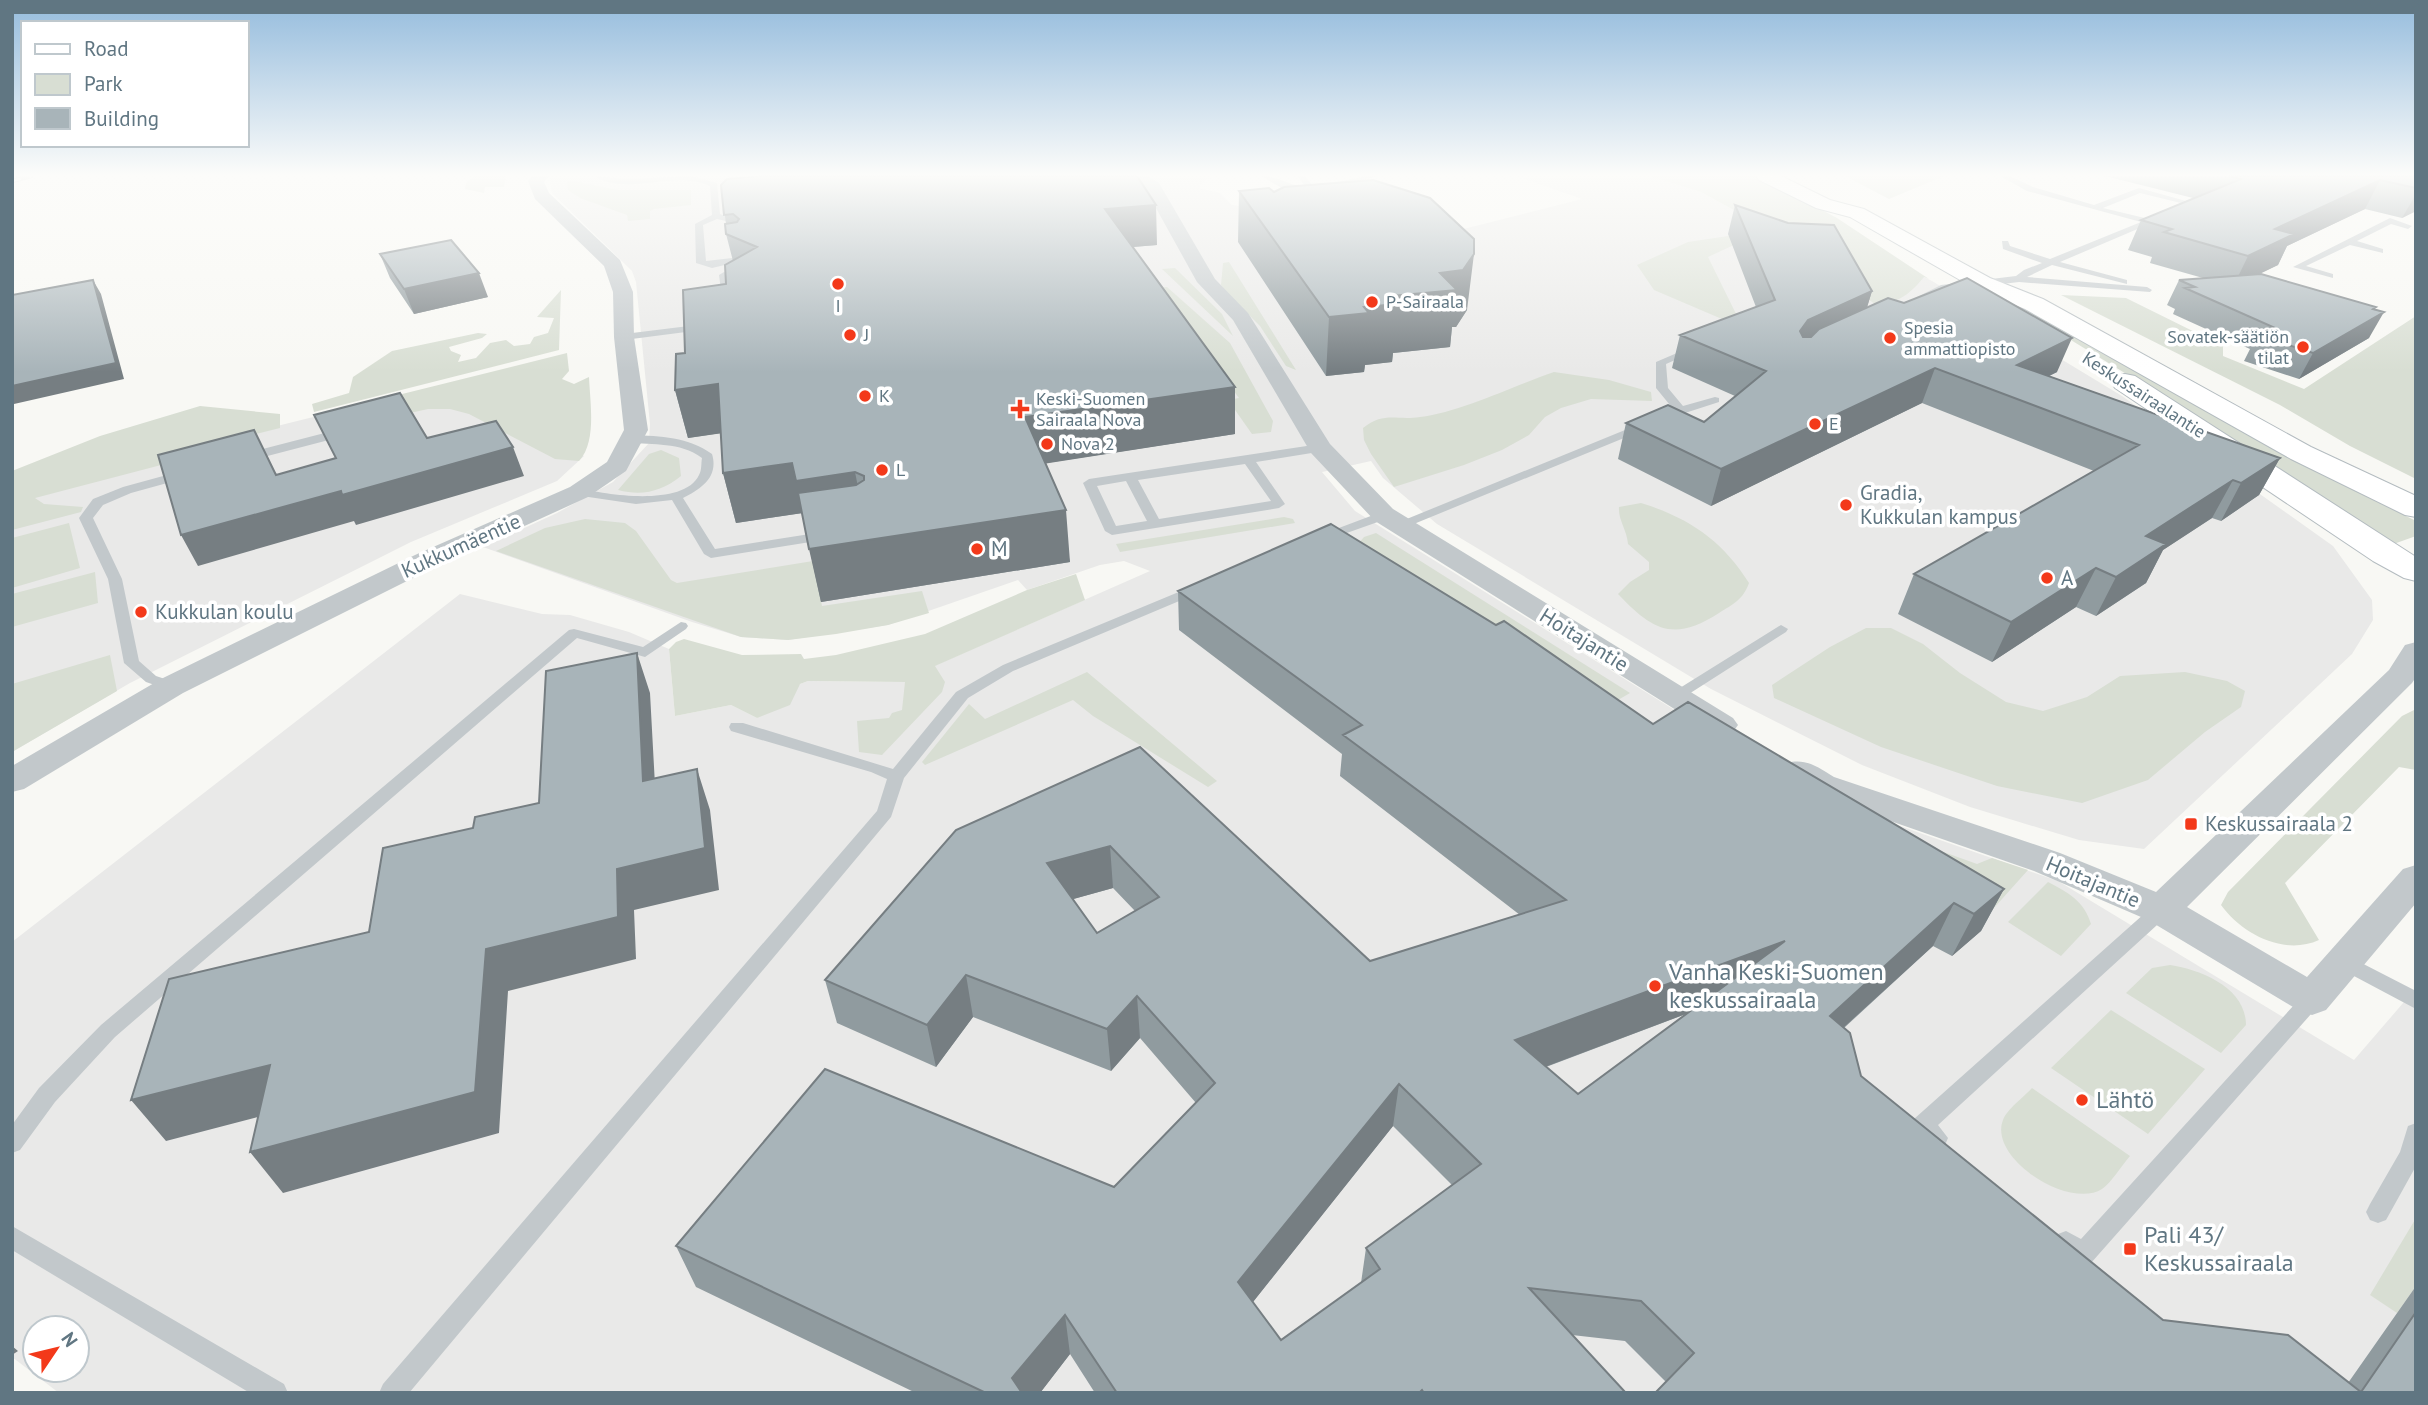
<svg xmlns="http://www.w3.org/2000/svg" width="2428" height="1405" font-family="'PT Sans',sans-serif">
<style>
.built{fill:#e9e9e8;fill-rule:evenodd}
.green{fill:#d8ded3}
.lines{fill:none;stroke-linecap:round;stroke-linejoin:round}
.secondary-casing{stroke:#b4bcc0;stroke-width:2}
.service{fill:#c2c8cb;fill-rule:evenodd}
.minor{fill:#c2c8cb;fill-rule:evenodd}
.secondary{fill:#fff;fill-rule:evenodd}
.rail-casing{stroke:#a3abb0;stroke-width:4.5}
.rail{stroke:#fff;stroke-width:2.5;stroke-dasharray:9;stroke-linecap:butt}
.wall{fill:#909b9f;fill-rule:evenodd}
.shaded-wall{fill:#767e82}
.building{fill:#a8b4b9;stroke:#767e82;stroke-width:2;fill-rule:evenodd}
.poi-dot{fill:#f3391a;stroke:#fff;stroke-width:2.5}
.labels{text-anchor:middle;stroke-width:7;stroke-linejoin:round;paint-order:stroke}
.far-poi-label{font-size:18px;fill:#607682;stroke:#fff;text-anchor:start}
.far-street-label{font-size:18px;fill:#607682;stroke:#fff}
.poi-label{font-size:21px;fill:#607682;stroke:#fff;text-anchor:start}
.street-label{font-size:21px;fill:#607682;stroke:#fff}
.near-poi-label{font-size:24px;fill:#607682;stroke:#fff;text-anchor:start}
</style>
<rect width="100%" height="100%" fill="#f8f8f4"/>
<path class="built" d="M553,176h659l-11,8 -2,4 21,5 12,12 208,30 142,-36 -66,-23h133l52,16 69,38 77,9 85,42 190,115 211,150 39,54 1,20 -21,34 -208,195 -65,-9 -109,-33 -108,-42 -151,-76 -274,-165 -54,-46 -12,-17 -49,11 33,39 456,284 247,86 296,179 62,-72v405h-2357l-47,-36v-415l448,-348 82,20 28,1 59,17 40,17 6,67 56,-11 26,13 43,-34 8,-3 97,1 29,-16 216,-95 -26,-10 -24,4 -73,25 -9,-10 -130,45 -100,15 -47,-3 -49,-15 -209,-75 74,-34 56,-31 36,-39 1,-19 -14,-142 -4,-11 -80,-78 -2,-11zM35,1328h42v42h-42z
M458,381l126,75 -27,25 -146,61 -281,141 -118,69v-260z"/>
<path class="green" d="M474,176h32l-2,11h-19l-1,6 -19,-4 1,-6z
M1649,176h109l79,42 92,61 -5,-2c-13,16 -27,28 -49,27l-105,-74 -69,-38z
M1845,176h99l-55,23z
M574,181l43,9h74v15l-37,4 -4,2v8l-22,2 -1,-6 -47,-17 -12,-8 -1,-8z
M1735,235l1,9 -28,13 35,71 -89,-38 -17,-25 51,-23z
M1229,262l67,108 -10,-4 -26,-40 -34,-34 -5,-7 2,-22z
M1175,268l47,46 11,22 -71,-67z
M1167,287l63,56 43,78 -2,11 -19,2 -24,-34 11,-2 -83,-110z
M561,290l-2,60 -245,62 -2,-8 37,-11 4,-16 39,-26 86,-18 9,1 -5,4 -33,9 2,4 10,4 -3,7 18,-4 14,-15 16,-3 8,6 16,-2 4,-7 14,-4 6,-15 -17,-1z
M2061,295l65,3 97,48v10l81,33 112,-73v163l-66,-33 -70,-41z
M2029,309l256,147 131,65v15l-28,10 -206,-138 -160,-98z
M567,353l2,18 -7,8 12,5 15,-7c1,25 8,65 -10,84l-24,-2 -86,-45 -19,-5h-22l-36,8 -10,-18z
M1554,372l55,8 42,12 1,9 -61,-2 -30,9 -16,9 -16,18 -27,15 -38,15 -70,22 -23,-33 -7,-14 -1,-12c22,-17 33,-7 57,-11 41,-5 93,-31 134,-45z
M200,406l80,8v14l-114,29 -1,7 -130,34 9,6 39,3 -2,5 -69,18v-59l88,-35z
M661,450l18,8 2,18c-20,16 -39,20 -63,14l31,-36z
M1641,503c48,15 81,37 108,80 -6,17 -16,21 -30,30 -45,29 -66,18 -101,-19l12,-12 19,-12v-8l-21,-18c-1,-14 -10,-24 -9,-37z
M1284,517l9,2 2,4 -175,29 -4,-8z
M585,519l40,4 11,8 35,49 6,3 136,-22 9,45 100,-15 7,22 -41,12 -52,9 -48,6 -47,-3 -245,-86 49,-23z
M69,523l11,45 -68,20v-50z
M1376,533l254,160 -24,14 -249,-162 7,-8z
M95,572l3,31 -86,24v-33z
M1076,574l9,26 -150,66 10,16 -3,10 -60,63 -23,-3 -2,-31 32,-3 3,-5 10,-3 3,-28 -97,-1 -8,3 -10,21 -33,13 -26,-13 -56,11 -6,-67 7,-7 8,-3 58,16 59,-1 3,5 32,-4 89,-21 102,-44z
M1866,628h25l32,16 37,29 46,29 37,9 44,-14 33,-21 65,-4 42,9 18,10 -4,16 -36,25 -57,48 -66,23 -85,-17 -116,-39 -107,-49 -2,-13 58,-38z
M110,655l7,36 -105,61v-68z
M1087,672l130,109 -9,6 -115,-71 -20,-16 -148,65 -3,-3 47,-58 16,15z
M2416,709v61l-17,-3 -114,116 34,57c-35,16 -77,-6 -98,-35l7,-13 174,-176z
M1891,833l86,31 15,-6 36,12 -43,48z
M2048,882c21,11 36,19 43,42l-30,32 -53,-34z
M2170,965c32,5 76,23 76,60l-25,28 -95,-60 26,-25z
M2111,1010l94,59 -57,65 -97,-66z
M2032,1088l98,68c-8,9 -18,26 -28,33 -33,21 -114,-31 -99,-69 4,-11 21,-23 29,-32z
M2416,1218v68l-19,27 -27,-18z"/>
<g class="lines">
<defs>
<path id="secondary" d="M1756,176h25l49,24 34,9 126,69 53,21 268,148 105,49v21l-11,-2 -114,-56 -266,-150 -51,-21 -124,-71 -34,-9 -57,-28z
M2125,374l10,2 281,181v24l-12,-3 -31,-17 -258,-173 -4,-6 4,-6z"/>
</defs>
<use href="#secondary" class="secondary-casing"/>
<path class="service" d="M594,176l33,3 64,-3 26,7 3,31 10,4 -4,3 -9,-2 -14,6 3,36 35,-4 5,3 -34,8 -16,-5 -1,-39 17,-9 -2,-29c-36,-17 -81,11 -116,-10z
M1261,176c16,-1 28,10 45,11l-9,-11h8l9,11 52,-11h12l-62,16 -1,13 -4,3 -4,-3v-13l-25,-4z
M2000,176h10l23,11 61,18 45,-17 58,16 -16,8 -4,-3 8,-5 -45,-11 -37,15 46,11 8,-3 4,3 -101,43 67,18v4l-75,-19 -25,12 120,10 5,3 -2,2 -131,-10 -76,9 -22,11h-6v-4l26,-13 75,-9 8,-6 18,-7 -39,-14 -1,-8h6l2,5 40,13 91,-37 -114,-31z
M2390,218l22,8 -4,3 -17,-5 -34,17 26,8v4l-33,-8 -44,21 27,8v4l-40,-11z
M724,272l5,3 4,30 -5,3 -5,-3 -4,-30z
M705,324l4,1v4l-85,11 -5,-3 5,-3z
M1691,347l9,2 -34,15 2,24 15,18 32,-9 4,1v4l-34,11 -281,115h-10l-2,-3 282,-115 -18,-22v-26z
M344,428l4,1v6l-104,27 -6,-4 2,-3z
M632,435c29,1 56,2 80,19 7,23 -11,35 -29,44l32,51 114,-18 7,4 -7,4 -118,19 -7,-4 -32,-54 -36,4 -61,-9 -2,-3 6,-4c27,7 105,19 120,-13 3,-5 2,-12 3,-17 -23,-17 -48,-12 -74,-16l-2,-3z
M1320,444l4,1v6l-68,11 29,42 -6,4 -167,27 -7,-4 -22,-48 6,-4zM1245,464l26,37 -112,18 -21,-39zM1126,481l21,40 -31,5 -19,-40z
M185,470l4,1v6l-58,16 -28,12 -10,13 29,61 17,82 17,15 21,7 3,3 -3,3 -5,2 -26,-9 -22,-19 -16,-84 -29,-61 14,-19 30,-12z
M1384,511l5,1v6l-62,22h-10l-2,-3z
M1198,584l7,4 -2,3 -190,80 -45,27 -64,80 -13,39 -482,576h-30l4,-9 494,-573 10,-32 -16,-7 -140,-41 -2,-4 2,-4h12l150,46 63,-77 47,-27z
M681,622l5,1 2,3 -2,3 -41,28 -68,-19 -462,399 -60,65 -35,48 -8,3v-28l27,-37 62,-63 468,-395 5,-1 69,18z
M1781,625l7,4 -2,3 -105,67h-12l-2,-3z
M2161,903l7,2 2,5 -2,5 -230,210 10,13 -3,7 -8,3c-11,-4 -21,-11 -26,-22l3,-7 240,-214z
M2344,954l72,37v18l-79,-42 -3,-5 3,-5z
M2312,991l7,2 3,6 -3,6 -228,258 -8,3 -25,-16 -4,-8 4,-8 8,-3 15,8 224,-246z
M2416,1123v43l-30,54 -8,3 -8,-3 -4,-8 4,-8 30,-52 8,-26z
M12,1226l272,158 4,9h-38l-238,-143z"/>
<path class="minor" d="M532,176h17l-5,6 5,11 71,67 13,32 1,45 14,93 -22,41 -38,26 -153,70 -252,126 -159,96 -12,3v-26l149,-87 254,-124 155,-68 37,-25 17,-32 -10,-93 -1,-45 -9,-26 -69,-67 -7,-18z
M1132,176h16l11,7 56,96 33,34 82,131 63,65 340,209 5,7 -5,7 -11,3 -11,-3 -336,-211 -64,-68 -78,-133 -36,-38 -51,-92 -10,-6z
M2416,642v35l-4,6 -225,224 120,70 96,-108 13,-4v38l-90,107 -14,5 -14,-5 -150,-90 -114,-49 -224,-78 -23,-14 -5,-8 5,-8c19,-5 31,4 47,14l226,76 96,39 233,-222 16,-25z"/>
<use href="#secondary" class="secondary"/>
<defs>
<path id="rail" d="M12,181l19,-5"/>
</defs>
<use href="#rail" class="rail-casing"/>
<use href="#rail" class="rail"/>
</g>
<path class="wall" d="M2105,176h311v35l-14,7 -37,-9 -78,37 -9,19 -20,9 117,36 -6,28 -70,41 -55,-18 6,-12 -77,-35 2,-5 -8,-4 12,-25 24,-2 -53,-15 2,-6 -24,-7 13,-30 52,-22z
M721,185l436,60 -24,2 102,187 -189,29 24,99 -249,40 -19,-89 -66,10 -13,-50 -2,-40 -33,5 -13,-48 10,-37 41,-69 7,-23 -7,-27v-10z
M1239,191l35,1 193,118 -11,17h-4l-2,20 -57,6 -1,9 -27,3 -1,7 -38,4 -88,-134z
M1735,205l137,86 -5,16 190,65 -8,4 231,82 -21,37 -38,26 -9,-3 -49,32 -17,33 -50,33 -20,-9 -84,55 -94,-48 16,-40 180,-103 -172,-68 -211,103 -93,-47 8,-36 78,-1 31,-26 -63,-28 8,-33 76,-28 -28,-73z
M380,254l108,43 -74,17 -24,-36z
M1178,591l475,133 351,165 -23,42 -29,25 -19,-10 -89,82 17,48 302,244 185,63 68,-97v107l-750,-11 -41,-41 -53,-6 54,58h-531l-25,-39 -30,39h-124l-220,-106 -20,-41 438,-59 82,-84 -56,-65 -29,33 -138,-54 -37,50 -99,-44 -12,-43 315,-233 230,214 150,-46 -180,-139 2,-22 -163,-124zM1113,888l22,23 -38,22 -24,-34zM1686,1014l-108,80 -32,-27zM1393,1126l59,59 -86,63 -5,35 -80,57 -28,-38z"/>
<path class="shaded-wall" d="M2380,180l-15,29 -78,37 -9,19 -45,22 15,-31 27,-27z
M2416,194v17l-14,7z
M1156,205l1,40 -50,4 -2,-40z
M1474,254l-7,56 -11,17h-4l-2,20 -57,6 -1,9 -27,3 -1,7 -38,4 3,-59 35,-10 26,-11 50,-23z
M479,273l9,24 -74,17 -10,-25z
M93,280l8,14 23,85 -110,25 -2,-3v-15z
M1872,291l-10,33 -64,30 2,-23 8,-11z
M2376,307l-8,15 16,-10 -15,26 -70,41 14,-26z
M2072,338l-15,34 -48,24 8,-31z
M1935,368l-13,35 -211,103 10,-37z
M718,384l12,48 -42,6 -13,-48z
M1235,387v47l-205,32 -5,-49z
M513,447l11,29 -168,49 -2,-4 -156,45 -17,-31 160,-44z
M2280,458l-21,37 -38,26 20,-38z
M792,463l63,9 10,50 -62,-9 -67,10 -13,-50z
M2233,480l-21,38 -49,32 -17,33 -50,33 20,-39 30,-41z
M1066,510l4,52 -249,40 -12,-53z
M2096,568l-20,39 -84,55 19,-40z
M637,653l13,40 7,129 -14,-41z
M697,769l13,41 9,80 -85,20 2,49 -128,32 -9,142 -216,60 -33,-41 236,-203 131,-80z
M1110,846l3,42 -61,17 -5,-42z
M2004,889l-23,42 -29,25 22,-42z
M1954,903l-21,43 -123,112 20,-42z
M1785,941l-17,42 -263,99 10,-42z
M966,975l7,42 -37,50 -9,-42z
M1137,996l3,42 -29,33 -4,-42z
M270,1065l30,41 -134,35 -35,-41z
M1399,1084l-6,42 -156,196 1,-40z
M1065,1315l5,39 -30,39h-24l-4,-15z
M12,1346l6,5 -6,4z"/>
<path class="building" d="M761,176h376l19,29 -51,4 130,178 -210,30 41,93 -257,39 -11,-56 58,-8 8,-5v-4l-9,-4 -59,9 -4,-18 -69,10 -5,-89 -43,6 1,-36 9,-1 -2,-63 43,-6 -1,-19 32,-18 -31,-13 -1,-10 12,-2 2,-3 -6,-5 -9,1 -3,-30 6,-6z
M2229,176h187v12l-36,-8 -105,49 19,5 -46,22 -84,-24 8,-3 -31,-9 100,-41z
M1373,180l57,18 44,41v15l-11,16 -23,3 17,17 -67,6 7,8 -33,3 5,6 -40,4 -90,-126 30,-3 5,4 10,-5z
M1735,205l53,18 46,2 38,66 -64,29 -8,11 3,6h8l8,-8 69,-31 16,5 63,-25 105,60 -55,27 263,93 -39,25 -8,-3 -87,56 20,8 -50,33 -20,-9 -85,54 -97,-48 225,-129 -204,-77 -214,101 -95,-46 42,-18 36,17 62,-51 -86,-36 95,-35z
M451,240l28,33 -75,16 -24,-35z
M2261,274l115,33 -3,2 11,3 -71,41 -56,-18 16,-8 -88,-39 10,-1 -16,-7z
M93,280l23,83 -104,23v-91z
M400,393l27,45 69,-17 17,26 -171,48 -1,-4 -160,44 -23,-80 96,-25 22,45 60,-17 -22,-43z
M1331,524l165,101 8,-4 149,103 35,-22 316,187 -30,25 -20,-11 -124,113 20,17 11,43 302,244 125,15 73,57 55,-80v81h-761l39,-40 -53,-52 -112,-13 97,105h-202l-2,-3 -3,3h-302l-52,-78 -53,63 10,15h-36l-310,-147 149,-177 289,118 101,-104 -78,-87 -30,33 -141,-54 -39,50 -102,-45 131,-150 184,-83 230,214 196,-61 -223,-165 19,-10 -184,-134zM1110,846l49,51 -62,36 -50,-70zM1785,941l-207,153 -63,-54zM1399,1084l82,80 -115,84 14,21 -99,71 -43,-58z
M637,653l6,128 54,-12 8,79 -88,21 1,48 -132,32 -11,143 -225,60 20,-87 -139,35 38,-121 200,-47 14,-84 90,-20 2,-11 64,-14 7,-132z"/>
<linearGradient id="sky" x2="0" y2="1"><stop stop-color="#95bcdd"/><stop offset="0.47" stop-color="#fcfcfa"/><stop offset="1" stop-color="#fcfcfa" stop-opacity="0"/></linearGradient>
<rect width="2428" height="372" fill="url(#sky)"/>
<g class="poi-dot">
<circle cx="838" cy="284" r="7"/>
<circle cx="1372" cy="302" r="7"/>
<circle cx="850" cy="335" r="7"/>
<circle cx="1890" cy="338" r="7"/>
<circle cx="2303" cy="347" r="7"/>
<circle cx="865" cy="396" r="7"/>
<path d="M1016.5 398.5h7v7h7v7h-7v7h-7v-7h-7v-7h7z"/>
<circle cx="1815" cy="424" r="7"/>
<circle cx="1047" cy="444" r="7"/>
<circle cx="882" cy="470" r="7"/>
<circle cx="1846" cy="505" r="7"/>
<circle cx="977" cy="549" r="7"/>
<circle cx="2047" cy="578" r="7"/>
<circle cx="141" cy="612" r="7"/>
<rect x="2184" y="817" width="14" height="14" rx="3.5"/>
<circle cx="1655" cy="986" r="7"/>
<circle cx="2082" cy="1100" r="7"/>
<rect x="2123" y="1242" width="14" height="14" rx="3.5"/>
</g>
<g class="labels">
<g class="far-poi-label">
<text x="1386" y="308">P-Sairaala</text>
<text x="838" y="312" text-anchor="middle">I</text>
<text x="1904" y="334">Spesia<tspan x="1904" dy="21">ammattiopisto</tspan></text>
<text x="864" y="341">J</text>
<text x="2289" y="343" text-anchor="end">Sovatek-säätiön<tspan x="2289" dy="21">tilat</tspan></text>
<text x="879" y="402">K</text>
<text x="1036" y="405">Keski-Suomen<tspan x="1036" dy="21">Sairaala Nova</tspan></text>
<text x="1829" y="430">E</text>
<text x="1061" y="450">Nova 2</text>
<text x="896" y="476">L</text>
</g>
<g class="far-street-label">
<text transform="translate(2144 395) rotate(33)" y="6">Keskussairaalantie</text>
</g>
<g class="poi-label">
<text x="1860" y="500">Gradia,<tspan x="1860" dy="24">Kukkulan kampus</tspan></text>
<text x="991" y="556">M</text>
<text x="2061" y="585">A</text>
<text x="155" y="619">Kukkulan koulu</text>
<text x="2205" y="831">Keskussairaala 2</text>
</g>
<g class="street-label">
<text transform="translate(461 546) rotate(-24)" y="7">Kukkumäentie</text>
<text transform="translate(1584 640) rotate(32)" y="7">Hoitajantie</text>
<text transform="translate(2093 882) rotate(23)" y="7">Hoitajantie</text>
</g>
<g class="near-poi-label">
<text x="1669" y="980">Vanha Keski-Suomen<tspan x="1669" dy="28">keskussairaala</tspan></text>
<text x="2096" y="1108">Lähtö</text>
<text x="2144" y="1243">Pali 43/<tspan x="2144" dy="28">Keskussairaala</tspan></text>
</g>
</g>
<rect width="2428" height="1405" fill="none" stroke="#607682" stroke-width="28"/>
<rect x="21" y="21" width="228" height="126" fill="#ffffff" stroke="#bfc8cd" stroke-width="2"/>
<rect x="35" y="44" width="35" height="10" fill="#ffffff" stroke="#bfc8cd" stroke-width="2"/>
<text x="84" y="56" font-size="21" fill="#607682">Road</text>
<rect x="35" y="74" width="35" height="21" fill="#d8ded3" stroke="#bfc8cd" stroke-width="2"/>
<text x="84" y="91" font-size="21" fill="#607682">Park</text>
<rect x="35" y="108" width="35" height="21" fill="#a8b4b9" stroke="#bfc8cd" stroke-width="2"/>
<text x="84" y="126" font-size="21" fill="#607682">Building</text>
<g transform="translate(56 1349) rotate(55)"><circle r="33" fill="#ffffff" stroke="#bfc8cd" stroke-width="2"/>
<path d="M0-5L12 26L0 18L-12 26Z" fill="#f3391a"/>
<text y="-10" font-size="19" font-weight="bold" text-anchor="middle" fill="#607682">N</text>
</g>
</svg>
